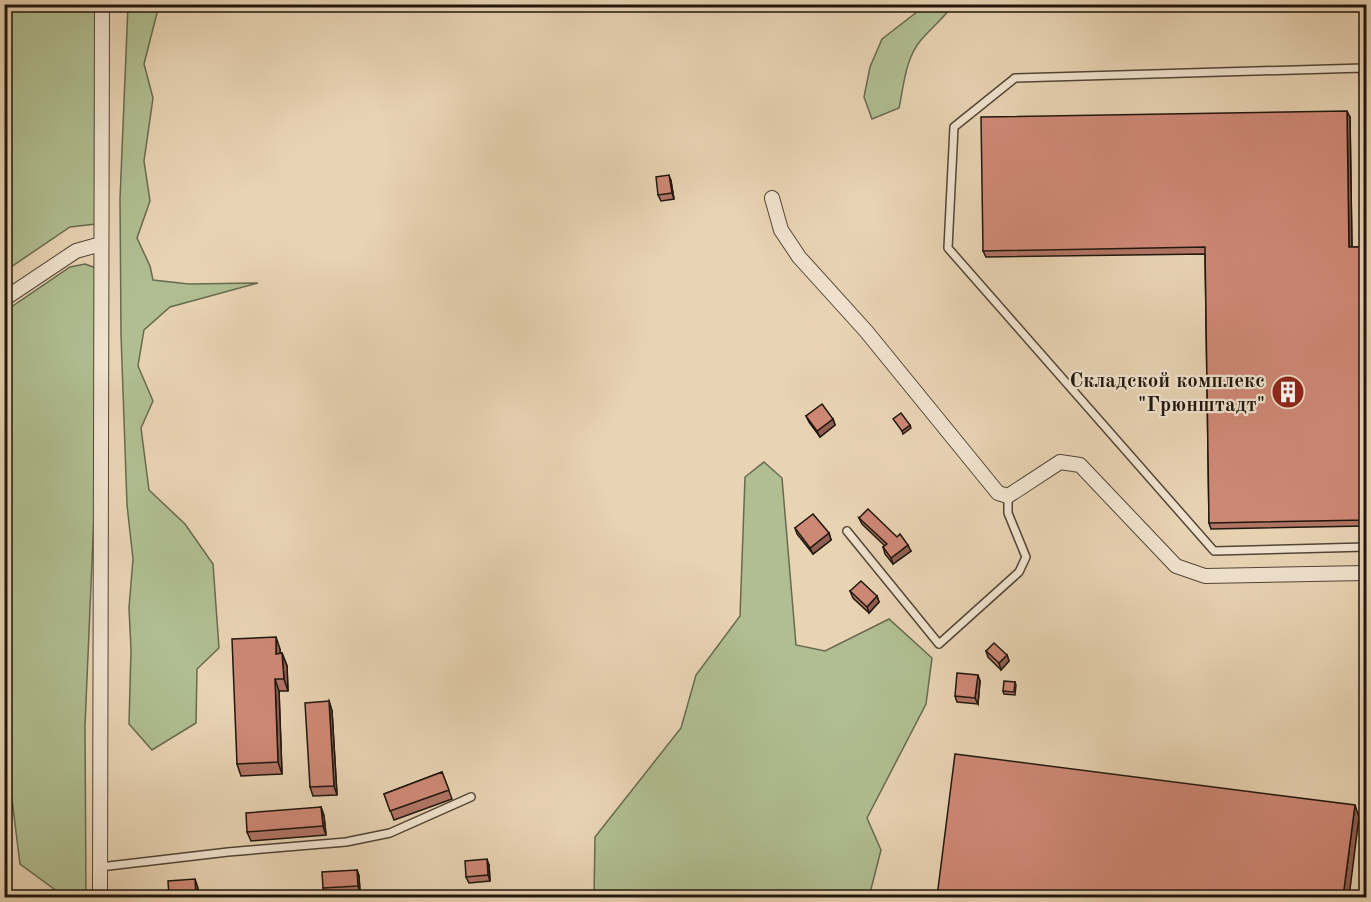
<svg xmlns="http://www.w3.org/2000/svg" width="1371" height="902" font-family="'Old Standard TT',serif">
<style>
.green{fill:#b0be91;stroke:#686a4f;stroke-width:1.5}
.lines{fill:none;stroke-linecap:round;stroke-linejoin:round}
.service-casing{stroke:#524636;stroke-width:10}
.minor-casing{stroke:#524636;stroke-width:16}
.service{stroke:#f0e2ce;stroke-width:7}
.minor{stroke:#f0e2ce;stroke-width:14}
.wall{fill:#b17565;stroke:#20170d;stroke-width:1.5}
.shaded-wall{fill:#905f53;stroke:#20170d;stroke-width:1.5}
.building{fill:#ce8876;stroke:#20170d;stroke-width:1.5}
.labels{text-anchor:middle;stroke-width:4.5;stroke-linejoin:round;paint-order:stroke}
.poi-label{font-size:21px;font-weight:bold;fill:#20170d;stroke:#f0e2ce;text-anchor:end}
</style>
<rect width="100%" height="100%" fill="#e8d3b3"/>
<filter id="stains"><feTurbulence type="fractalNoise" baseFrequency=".00333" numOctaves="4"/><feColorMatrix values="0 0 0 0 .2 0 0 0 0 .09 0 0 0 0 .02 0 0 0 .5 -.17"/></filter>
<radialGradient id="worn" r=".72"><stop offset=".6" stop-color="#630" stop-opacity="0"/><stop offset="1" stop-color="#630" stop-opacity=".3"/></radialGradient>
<path class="green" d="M5,5h93l-2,219 -26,3 -65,44z
M128,5h31l-15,59 9,34 -9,63 6,40 -13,37 13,28 3,14 36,4 69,-1 -88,24 -26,23 -6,36 15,35 -12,27 8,62 36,34 28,40 6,84 -22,21 -1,54 -44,27 -23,-26 2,-74 -2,-42 4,-49 -6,-54 -6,-170 -1,-136z
M926,5h27c-9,13 -22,23 -32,35 -16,19 -17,45 -22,68l-27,11 -8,-22 6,-30 12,-28z
M85,264l11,4 -2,246 -9,212 1,171h-21l-45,-33 -16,-129v-423l66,-45z
M764,462l18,16 14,167 29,6 64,-32 43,39 -6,46 -59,114 14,32 -12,47h-275l1,-60 86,-109 15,-53 44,-59 5,-139z"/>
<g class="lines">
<defs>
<path id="service" d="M1366,128l-3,-60 -348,10 -61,49 -6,121 266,303 152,-4
M847,531l92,113 80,-72 7,-15 -18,-44v-17
M100,867l128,-15 118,-10 44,-9 81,-36"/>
<path id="minor" d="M772,198l9,32 18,27 67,74 132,162 10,3 52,-34 20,3 96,101 29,10 161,-3
M4,299l72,-48 25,-7
M100,898l2,-894"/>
</defs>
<use href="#service" class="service-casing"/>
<use href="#minor" class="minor-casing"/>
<use href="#service" class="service"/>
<use href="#minor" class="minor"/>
</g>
<path class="wall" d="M1350,117l2,130h14v279l-155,3 -2,-6 -4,-269 -219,3 -3,-6z
M671,181l3,18 -13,2 -3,-6z
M806,416l27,3 2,6 -15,12 -11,-15z
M859,518l52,33 -18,13 -8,-10 -2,-7 2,-1 -23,-22z
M795,528l34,5 2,7 -18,14 -16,-20z
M850,591l27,5 2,6 -10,11 -16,-15z
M280,649v4h2l5,13 1,25h-9l3,83 -41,2 -4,-12z
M986,651l21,4 2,6 -8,9 -13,-13z
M980,681l-2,23 -21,-2 -2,-6z
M1015,682l1,3 -1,10 -11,-1 -1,-3z
M329,701l3,10 5,84 -24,1 -3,-9z
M442,772l10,27 -58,21 -10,-26z
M321,807l3,9 2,19 -75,6 -4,-9z
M489,865l1,16 -21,2 -3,-6z
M357,870l2,6 1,16 -35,3 -2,-7z"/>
<path class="shaded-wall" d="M1347,111l3,6 2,137 -3,-7z
M669,175l2,6 3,18 -2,-6z
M833,419l2,6 -15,12 -3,-6z
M910,425l1,3 -8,6 -1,-3z
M829,533l2,7 -18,14 -3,-6z
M908,545l3,6 -18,13 -2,-6z
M877,596l2,6 -10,11 -2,-6z
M276,637l4,12 1,17 -5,-12z
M282,653l5,13 1,25 -4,-12z
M1007,655l2,6 -8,9 -2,-7z
M978,675l2,6 -2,23 -3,-6z
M275,679l4,12 3,83 -4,-12z
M329,701l3,10 5,84 -3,-9z
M1355,805l4,12 -10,80h-6z
M321,807l3,9 2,19 -3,-9z
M487,859l2,6 1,16 -2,-6z
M357,870l2,6 1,16 -2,-6z
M195,879l3,9 1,9h-3z"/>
<path class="building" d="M1347,111l2,136h17v273l-157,3 -4,-276 -222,4 -2,-134z
M669,175l3,18 -14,2 -2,-18z
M822,404l11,15 -16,12 -11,-15z
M901,413l9,12 -8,6 -9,-12z
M868,509l29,28 3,-3 8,11 -17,13 -8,-11 4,-3 -28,-26z
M813,514l16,19 -19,15 -15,-20z
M861,581l16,15 -10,11 -17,-16z
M276,637v17l6,-1 2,26h-9l3,83 -41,2 -5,-125z
M994,643l13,12 -8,8 -13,-12z
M957,673l21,2 -3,23 -20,-2z
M1004,681l11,1 -1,10 -11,-1z
M329,701l5,85 -24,1 -5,-84z
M955,754l400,51 -12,92h-406z
M442,772l7,18 -59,21 -6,-17z
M321,807l2,19 -76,6 -1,-19z
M487,859l1,16 -22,2 -1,-16z
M357,870l1,16 -35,2 -1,-16z
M195,879l1,18h-27l-1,-16z"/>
<defs>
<symbol id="building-disc" viewBox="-11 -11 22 22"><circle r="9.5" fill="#8f2418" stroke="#f0e2ce"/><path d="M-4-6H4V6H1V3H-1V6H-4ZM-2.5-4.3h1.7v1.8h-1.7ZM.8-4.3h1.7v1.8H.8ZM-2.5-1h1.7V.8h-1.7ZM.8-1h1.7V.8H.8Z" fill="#fff"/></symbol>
</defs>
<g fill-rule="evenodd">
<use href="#building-disc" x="1269" y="373" width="38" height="38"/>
</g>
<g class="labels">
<g class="poi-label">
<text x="1265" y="387">Складской комплекс<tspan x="1265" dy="24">"Грюнштадт"</tspan></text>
</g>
</g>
<rect width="1371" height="902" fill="none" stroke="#e8d3b3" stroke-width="24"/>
<rect x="6" y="6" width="1359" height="890" fill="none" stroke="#20170d" stroke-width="3"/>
<rect x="12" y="12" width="1347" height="878" fill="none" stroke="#20170d" stroke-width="1.5"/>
<rect width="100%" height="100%" filter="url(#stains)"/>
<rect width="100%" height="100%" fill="url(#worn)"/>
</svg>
